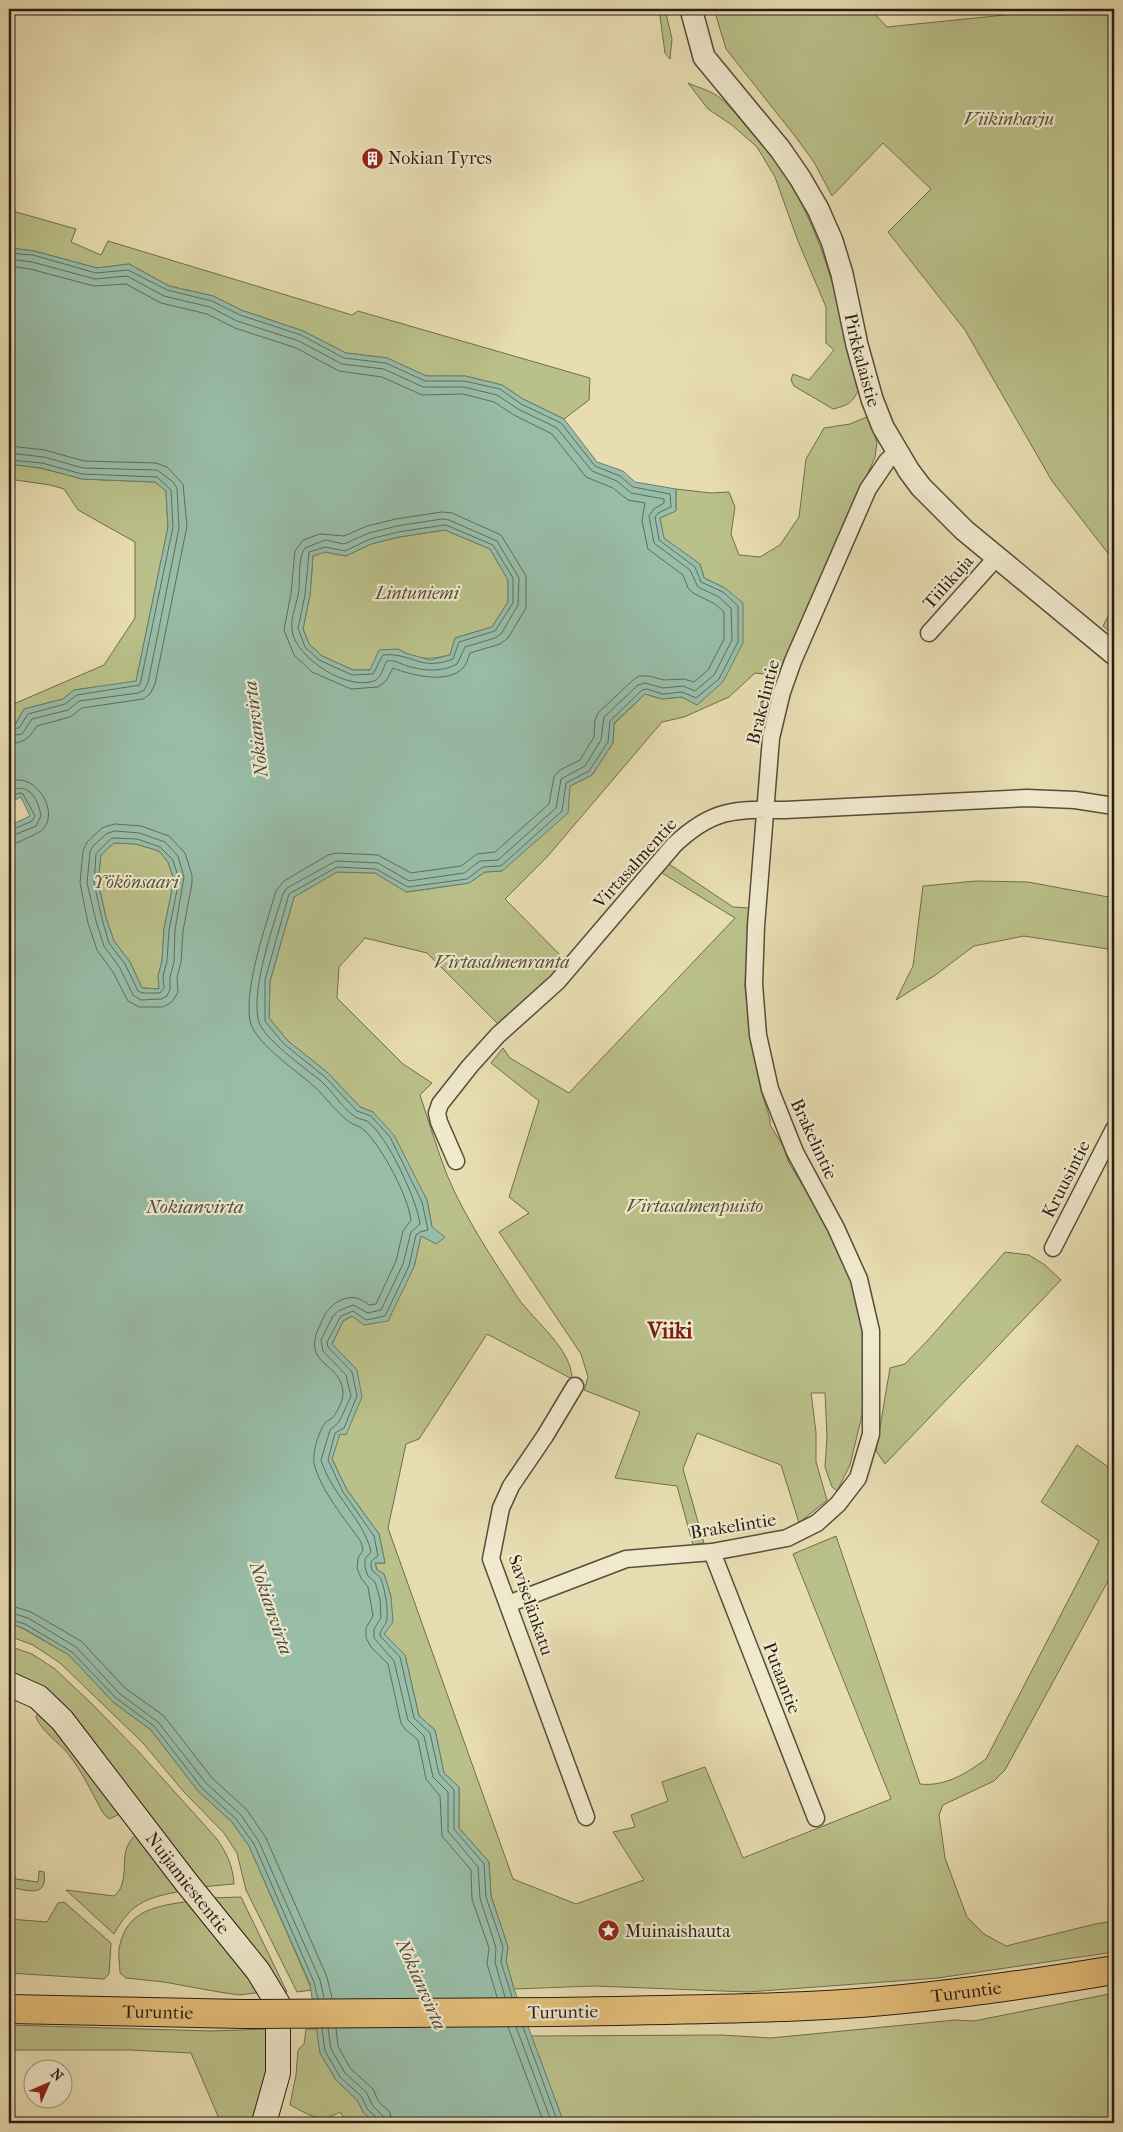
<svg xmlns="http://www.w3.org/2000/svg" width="1123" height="2132" font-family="'IM FELL French Canon',serif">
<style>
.green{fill:#bac089;stroke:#706e4e}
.water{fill:#98bda8;stroke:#6a7d6d;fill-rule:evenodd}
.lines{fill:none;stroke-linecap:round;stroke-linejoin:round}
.shore{stroke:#5f6d5e;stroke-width:1}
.minor-casing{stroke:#564d3c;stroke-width:19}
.tertiary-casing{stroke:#564d3c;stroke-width:24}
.secondary-casing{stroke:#261d14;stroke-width:26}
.trunk-casing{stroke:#261d14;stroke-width:30}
.minor{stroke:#f0e9cd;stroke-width:16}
.tertiary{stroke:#f0e9cd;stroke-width:21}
.secondary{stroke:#f0e9cd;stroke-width:24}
.trunk{stroke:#e4be79;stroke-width:28}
.trunk-bridge-casing{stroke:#261d14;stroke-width:30;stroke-linecap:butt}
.trunk-bridge{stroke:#e4be79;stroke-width:28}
.labels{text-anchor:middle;stroke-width:4.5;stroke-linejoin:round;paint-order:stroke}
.park-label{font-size:18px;font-style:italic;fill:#524e37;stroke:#f0e9cd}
.poi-label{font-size:18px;fill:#261d14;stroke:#f0e9cd;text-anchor:start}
.street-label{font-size:18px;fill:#261d14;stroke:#f0e9cd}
.water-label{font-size:19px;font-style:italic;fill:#484d40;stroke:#f0e9cd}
.district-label{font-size:22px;font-weight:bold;fill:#7a1f14;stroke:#f0e9cd}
</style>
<rect width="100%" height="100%" fill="#e8ddb2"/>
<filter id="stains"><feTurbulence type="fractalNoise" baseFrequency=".004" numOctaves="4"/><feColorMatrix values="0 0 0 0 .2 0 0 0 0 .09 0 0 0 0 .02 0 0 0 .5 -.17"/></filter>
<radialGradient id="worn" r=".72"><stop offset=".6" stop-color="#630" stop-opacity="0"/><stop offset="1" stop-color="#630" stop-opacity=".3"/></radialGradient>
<path class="green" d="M659,9h6l7,30 -2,20 -5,-6z
M714,9h156l17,18 177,-18h50v552l-62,-80 -87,-151 -77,-98 43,-43 -48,-46 -51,53 -18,-34 -19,-26 -69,-87z
M688,83c9,4 20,7 28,12 11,7 25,25 34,36 71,76 85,160 109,258 -7,14 -10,16 -26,20l-39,-23 -3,-6 2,-6 16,6 25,-30 -8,-7v-36l-28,-66 -23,-64 -18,-30 -25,-22 -24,-16z
M9,210l67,19 -5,13 30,13 7,-14 244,74 6,-4 232,67 -1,22 -25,19 -41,-20 -21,-14 -37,-9h-39l-39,-18 -41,-5 -43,-22 -62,-21 -28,-14 -44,-10 -40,-22 -32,4 -63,-17 -25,-3z
M869,416l8,27 -2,14 -96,219 -24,-3 -26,24 -45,20 -22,5 -115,135 -42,42 62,63 -67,64 -73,-73 -62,-15 -26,29 -2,31 66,66 29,19 -12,12c9,27 17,54 27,80 18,43 46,84 71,123 17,24 54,51 54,81l-85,-45 -68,105 -13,5 -18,84 125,351 63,25 68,-24 -31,-48 22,-5 -4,-12 37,-14 -6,-19 43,-15 38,91 148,-59 -98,-245 43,-18 84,248c25,3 47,-11 66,-25l113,-218 -58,-39 36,-57 37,26v99l-109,200 -11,11 -51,24 -4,10 6,43 22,59 17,17 22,12 89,-22 19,-3v31l-176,26 -190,14 -153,-6 -81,3 -8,-28 2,-14 -17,-51 -2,-34 -30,-34v-41l-15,-14 -9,-43 -16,-14 -14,-61 -21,-21 7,-37 -7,-23 -7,-4 -2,-7h10l-6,-29 -32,-44 -15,-31 25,-89 -25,-26 11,-23 10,-5 61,-49 7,-31 11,-9 -5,-27 -54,-88 -13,-5 -32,-34 -40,-32 -19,-23 1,-37 24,-84 43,-25 38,1 32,19 62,-9 16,-11 17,-1 68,-85 22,-11 21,-32 1,-19 31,-30 17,5 20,-2 15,8 28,-117 -21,-10 -4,-14 -37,-26 -3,-20 16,-8v-21l35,4 18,-1 6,15 -4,27 8,21 21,2 20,-12 19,-28 7,-58 18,-31 26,-4z
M9,464l32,4 41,11 73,3 11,9 2,36 -32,155 -62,8 -11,9 -39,10 -9,16h-6v-19l95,-41 31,-47v-76l-57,-32 -14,-21 -14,-4 -41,-6z
M445,530l45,19 18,31v22l-16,25 -37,11 -5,17c-21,5 -33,5 -52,-6l-27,21h-18l-31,-14 -13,-12 -6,-15 7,-34 3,-39 12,-4 21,4 25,-12 28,-7z
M1114,605v30l-11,-9z
M114,843l22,1 23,7 9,11 6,18 -10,49 -2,32 -4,15 2,13 -18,-1 -12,-26 -16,-21 -8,-23 -8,-36 3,-28z
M669,864l64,43 16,1 -4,79 6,53 10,50 9,29v6l13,21 6,17 37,61 18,35 17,56 3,24 -1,72 -13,54 -13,26 -5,-4 -7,-20 2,-30 -2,-44h-14l5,39v30l11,38 -28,23 -18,-58 -84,-32 -14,36 21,74 -11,2 -16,-59 -62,-8 25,-66 -56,-22 4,-13 -7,-23 -82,-122 30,-19 -20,-16 30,-96 -48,-38 12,-15 7,10 59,35 166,-175 -73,-45z
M976,881l52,1 86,16v52l-90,-14 -50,10 -40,30 -38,24 17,-34 10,-80z
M1005,1252l24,3 16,10 16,15 -176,184 -9,-13 14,-83 15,-4 24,-25z
M9,1623l13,5 47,27 44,47 38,28 47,61 34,31 17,24 63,144 -15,2 -51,-102 -9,-37 -13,-20 -41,-42 -40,-48 -83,-80 -27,-18 -24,-9z
M9,1646l23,8 23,15 36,34 46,47 80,89c10,15 16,27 17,45l-34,3 -191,-213z
M39,1710l81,104 -11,5 -6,-6c-11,-20 -20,-40 -34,-58 -9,-12 -29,-25 -33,-38z
M139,1832l44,59c-34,6 -51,10 -69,43l-48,-44 48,6c3,-3 6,-6 7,-9 8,-21 -4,-38 18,-55z
M39,1871l5,1c4,27 -17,18 -35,15v-9l29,4z
M241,1897l46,95h-5l-74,-94z
M191,1901l73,91 -25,3 -20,-3 -55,-10 -38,-4 -6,-5c0,-8 -2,-17 -1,-24 7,-40 38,-43 72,-48z
M64,1902l47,41 -2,31 -5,5 -95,-6v-54l38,3 11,-19z
M1114,1993v130h-550l-33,-87 190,-1 50,3 184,-18 19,1z
M9,2025l202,6 60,-2 -1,41 -13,53h-36l-30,-70 -62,-3h-120z
M306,2029h11l3,24 16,27 21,20 7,13 11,10h-28l-7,-11c-21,12 -30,3 -50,-7l6,-30 2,-25 6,-6z"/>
<path class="water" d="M9,248l25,3 63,17 32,-4 40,22 44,10 28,14 62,21 43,22 41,5 39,18h39l37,9 21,14 41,20 33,43 26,9 12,11 41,7v22l-16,7 4,20 36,26 4,14 21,10 18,15v40l-20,39 -26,23 -15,-8 -20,2 -17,-5 -31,29 -1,20 -21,32 -22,11 -2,27 -66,58 -17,1 -16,11 -63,9 -31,-19 -38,-1 -43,25 -24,84 -1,37 19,23 40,32 32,34 13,5 21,23 33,65 5,27 13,10 -9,7 -15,-8 -7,31 -26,54 -24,4 -12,-9 -9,5 -11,23 25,26 5,27 -16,38 -6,-1 -8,25 15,31 32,44 6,29h-10l2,7 7,4 7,23 2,25 -9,12 21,21 14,61 16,14 9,43 15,14v41l30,34 2,34 17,51 -2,14 8,28 50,134h-189l-11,-10 -7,-13 -21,-20 -16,-27 -10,-69 -61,-138 -17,-24 -34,-31 -47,-61 -38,-28 -44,-47 -46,-27 -14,-5v-797l21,-10 -9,-19 -12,6v-78h6l9,-16 39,-10 11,-9 62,-9 32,-154 -2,-36 -11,-9 -73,-3 -41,-11 -32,-4zM445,530l45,19 18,31v22l-16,25 -37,11 -5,17 -20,5 -25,-7 -7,-4 -19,1 -9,20h-17l-31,-14 -13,-12 -6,-15 7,-34 3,-39 12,-4 21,4 25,-12 28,-7zM114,843l22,1 23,7 9,11 6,18 -10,49 -2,32 -4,15 1,13 -17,-1 -12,-26 -16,-21 -8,-23 -8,-36 3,-27z"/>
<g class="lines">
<path class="shore" d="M9,253l24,2 63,18 32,-3 39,20 45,11 28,14 61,20 43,23 42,5 39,18h39l36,8 21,15 40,19 34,43 25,10 13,11 37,7 1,13 -13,6 -3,4 4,23 36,27 6,15 22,10 15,14v36l-19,37 -23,19 -14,-6 -19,2 -16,-5 -5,1 -32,31 -2,21 -19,29 -23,12 -4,28 -61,55 -18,1 -16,12 -59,8 -32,-18 -39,-2 -48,27 -24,86v41l19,23 41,33 32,34 14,5 19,21 32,65 6,28 -8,2 -4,3 -7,31 -24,50 -19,4 -13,-9 -12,5 -14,26 1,5 24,25 5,24 -13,32 -9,5 -7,27 15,32 31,44 4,20c-2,2 -7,3 -7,8 -1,9 7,9 10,15 4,11 7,28 6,39 0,7 -7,10 -7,18l20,21 14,61 16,15 9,41 15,16v39l30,35 2,33 17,50 -2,15 11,35
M9,259l23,3 63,17 32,-3 37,20 46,11 27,14 62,20 43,23 42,5 39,18h41l33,8 21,14 39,19 35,43 25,10 14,12 33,6v4l-10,6 -5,7 5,27 36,27 8,17 21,10 12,11 1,32 -18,35 -19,16 -12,-5 -20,2 -18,-5 -7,2 -34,32 -3,23 -16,26 -24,13 -5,29 -58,52 -18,1 -16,12 -55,8 -31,-18 -42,-2 -49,27 -4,6c-10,33 -31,91 -25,125 3,19 49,50 64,63 11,10 19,24 31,33 4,4 9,4 14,6 20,14 50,79 53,103l-9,8 -8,32 -22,46 -13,3 -15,-8 -15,6 -5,5 -12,24 2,11 23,24 5,21 -12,26 -9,8 -9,30c10,34 44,61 50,92l-6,7v8l3,9 7,6 5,17 1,19 -7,11v9l20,23 14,59 16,16 9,41 15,15v39l30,36 2,31 16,50 -1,14 10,35
M9,266l21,3 64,17 32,-2 35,19 46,11 28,14 61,20 43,23 43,6 40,18 41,-1 31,8 20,13 38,19 34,43 27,11 15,12 17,3 -3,18 6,28 35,26 5,13 5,5 22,11 9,8v27l-16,31 -14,12 -10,-3 -20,1 -15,-4h-10l-6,4 -35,33 -3,7 -1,17 -14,23 -20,10 -6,7 -5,27 -54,48 -18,2 -16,12 -50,7 -33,-18 -41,-2 -9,2 -44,26 -8,10c-10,34 -32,96 -26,130 4,20 42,47 58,60 15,12 25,28 40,40 5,4 12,5 16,9 18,17 44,66 47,90l-8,11 -7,30 -20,43 -7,1c-9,-7 -16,-10 -28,-5 -12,6 -16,13 -21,25 -21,42 24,36 23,70 0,5 -6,17 -9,21 -2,3 -6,4 -9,7 -6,8 -13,30 -11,40 6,27 32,57 47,79l2,8 -5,8 -1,10 4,10 7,9 5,29 -7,12v10l5,9 17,17 13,59 4,6 13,11 8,39 14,17 2,40 29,34 1,29 17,49 -2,16 10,33
M9,446l36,4 39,11 72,2 11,4 16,17 4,42 -32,158 -5,10 -7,5 -61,9 -12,9 -33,9c-8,12 -13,18 -28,17
M9,453l35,4 39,11 74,2 16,12 4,6 2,40 -31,155 -4,7 -6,3 -59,8 -11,9 -36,9 -10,15 -13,2
M9,460l33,3 40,11 75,3 14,13 2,37 -33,158 -63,10 -12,9 -37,10 -9,14 -10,1
M443,512l9,1 49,22 25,41v32l-18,30 -8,6 -30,9c-2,5 -3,10 -6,14 -16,18 -53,8 -71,1l-7,13 -8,6 -27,2 -39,-17 -18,-17 -10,-25 7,-37 4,-42 8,-11 17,-6 24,2 23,-10 29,-7z
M443,519l6,1 48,21 22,37 -1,27 -17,29 -6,4 -30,9 -8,17c-17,9 -37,7 -55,0 -6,-2 -8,-4 -15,-3 -4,6 -5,15 -11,19 -26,13 -81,-22 -84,-50 -2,-13 6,-28 7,-41 1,-12 -1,-31 6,-41l20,-8 19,4 25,-11 28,-7z
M446,525l47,20 20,33v25l-18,28 -36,11 -6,17c-33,13 -42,-7 -70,-4l-10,19 -21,1 -33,-15 -14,-13 -7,-19 7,-33 4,-43 16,-5 20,4 25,-12 28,-7z
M9,782c25,-12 50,28 35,46 -4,5 -11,7 -17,10 -6,3 -11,6 -18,6
M9,791c19,-10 29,7 32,25l-5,10 -27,11
M9,798l10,-5 4,1 12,22 -3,5 -23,10
M115,824l26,2 28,10 16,17 7,22v8l-9,48 -2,31 -4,15 1,15 -6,10 -9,5h-24l-11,-6 -15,-29 -16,-22 -9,-27 -8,-40 3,-32 4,-9 15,-14z
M115,831l24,2 26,9 13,14 6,21 -9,53 -1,32 -4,15v12l-3,7 -6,3 -20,1 -8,-5 -13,-27 -16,-22 -8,-25 -9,-38 3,-31 3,-6 13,-12z
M112,838l25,1 23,8 13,13 6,20 -10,50 -2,31 -4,15 1,12 -4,5h-18l-4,-2 -13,-27 -16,-21 -7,-24 -8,-36 2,-29z
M9,1605l22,7 50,29 44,47 39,28 48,62 35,32 19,28 61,139 5,21
M9,1612l19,6 48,29 44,47 38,28 48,61 35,32 18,27 61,138 4,18
M9,1619l16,5 47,28 44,46 38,28 48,62 34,31 18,25 60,138 4,17
M508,2027l36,96
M516,2027l36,96
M523,2027l35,96
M322,2028l3,23 15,26 21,19 7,14 9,8 1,5
M328,2028l3,21 14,24 21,19 7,14 10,10 2,7
M336,2028l2,18 12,22 23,21 6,13 11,10 2,11"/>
<defs>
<path id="minor" d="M929,633l67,-75
M456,1161l-17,-39 -2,-9 3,-9 30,-38 28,-31 59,-53 117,-137c38,-36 60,-36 111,-35l242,-12 48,2 39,6
M1053,1248l61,-119
M575,1386l-30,50 -34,50 -10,22 -10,51 95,258
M712,1552l104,266
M508,1604l118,-45 86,-7 75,-14 30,-15 21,-19 20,-26 13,-44v-103l-12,-52 -23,-51 -41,-76 -25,-63 -12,-54 -4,-51 2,-58 15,-188 11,-46 11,-31 75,-172 19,-28 10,-9"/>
<g id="tertiary">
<path id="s1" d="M691,9l13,48 76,92 20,29 18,31 14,32 10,33 15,71 15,54 11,28 26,44 12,16 43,43 150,124"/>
</g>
<g id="secondary">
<path id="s2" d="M9,1684l29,13 24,23 124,162 72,89 20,33v69l-14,50"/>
</g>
<g id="trunk">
<path id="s3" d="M9,2009l235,5"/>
<path id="s4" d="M556,2012c96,-2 192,-2 288,-8 90,-6 181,-19 270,-34"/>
</g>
</defs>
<use href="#minor" class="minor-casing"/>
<use href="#tertiary" class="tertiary-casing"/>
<use href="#secondary" class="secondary-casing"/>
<use href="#trunk" class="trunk-casing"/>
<use href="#minor" class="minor"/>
<use href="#tertiary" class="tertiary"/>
<use href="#secondary" class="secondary"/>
<use href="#trunk" class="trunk"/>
<defs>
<path id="trunk-bridge" d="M244,2014l312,-2"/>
</defs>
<use href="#trunk-bridge" class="trunk-bridge-casing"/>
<use href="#trunk-bridge" class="trunk-bridge"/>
</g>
<defs>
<symbol id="building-disc" viewBox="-11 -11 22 22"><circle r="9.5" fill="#8f2418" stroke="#f0e9cd"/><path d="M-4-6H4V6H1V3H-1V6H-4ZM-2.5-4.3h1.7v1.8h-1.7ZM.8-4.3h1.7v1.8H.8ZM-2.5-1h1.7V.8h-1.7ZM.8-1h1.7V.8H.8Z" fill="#fff"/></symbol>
<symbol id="sight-disc" viewBox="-11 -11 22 22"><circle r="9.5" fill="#8f2418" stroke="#f0e9cd"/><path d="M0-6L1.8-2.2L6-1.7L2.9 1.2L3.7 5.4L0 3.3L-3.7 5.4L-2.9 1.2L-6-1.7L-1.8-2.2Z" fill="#fff"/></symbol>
</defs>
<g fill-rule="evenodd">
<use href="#building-disc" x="360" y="146" width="25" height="25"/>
<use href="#sight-disc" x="596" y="1918" width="25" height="25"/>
</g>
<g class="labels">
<g class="park-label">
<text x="1009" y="125">Viikinharju</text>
<text x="417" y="599">Lintuniemi</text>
<text x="136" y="888">Yökönsaari</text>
<text x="502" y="968">Virtasalmenranta</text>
<text x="695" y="1212">Virtasalmenpuisto</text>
</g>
<g class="poi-label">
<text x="388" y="164">Nokian Tyres</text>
<text x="625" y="1937">Muinaishauta</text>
</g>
<g class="street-label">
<text dy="6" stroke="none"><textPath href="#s1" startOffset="398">Pirkkalaistie</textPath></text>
<text transform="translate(948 582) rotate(-48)" y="6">Tiilikuja</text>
<text transform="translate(763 702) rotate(-76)" y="6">Brakelintie</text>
<text transform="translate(635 863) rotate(-48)" y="6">Virtasalmentie</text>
<text transform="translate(814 1139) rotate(65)" y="6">Brakelintie</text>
<text transform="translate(1066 1179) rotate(-63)" y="6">Kruusintie</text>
<text transform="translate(733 1526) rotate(-9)" y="6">Brakelintie</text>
<text transform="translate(531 1605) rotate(71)" y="6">Saviselänkatu</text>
<text transform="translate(782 1678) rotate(69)" y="6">Putaantie</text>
<text dy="6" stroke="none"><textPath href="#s2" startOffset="271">Nuijamiestentie</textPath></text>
<text dy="6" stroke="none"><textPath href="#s4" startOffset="411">Turuntie</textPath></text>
<text transform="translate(563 2012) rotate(-1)" y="6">Turuntie</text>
<text dy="6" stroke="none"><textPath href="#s3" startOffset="149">Turuntie</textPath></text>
</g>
<g class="water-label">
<text transform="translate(255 729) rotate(-97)" y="7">Nokianvirta</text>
<text x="195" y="1213">Nokianvirta</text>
<text transform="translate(272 1608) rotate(71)" y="7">Nokianvirta</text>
<text transform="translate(422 1984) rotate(66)" y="7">Nokianvirta</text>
</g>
<g class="district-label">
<text x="670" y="1338">Viiki</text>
</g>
</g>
<rect width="1123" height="2132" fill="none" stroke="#e8ddb2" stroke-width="30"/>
<rect x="10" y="10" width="1103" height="2112" fill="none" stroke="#261d14" stroke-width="2.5"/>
<rect x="15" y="15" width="1093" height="2102" fill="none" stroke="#261d14"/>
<g transform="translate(48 2084) rotate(45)"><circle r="24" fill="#f0e9cd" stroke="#9f9783"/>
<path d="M0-4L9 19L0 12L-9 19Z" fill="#8f2418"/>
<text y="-8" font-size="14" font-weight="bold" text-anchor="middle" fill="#261d14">N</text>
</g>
<rect width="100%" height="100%" filter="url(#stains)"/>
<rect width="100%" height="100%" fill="url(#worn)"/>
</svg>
